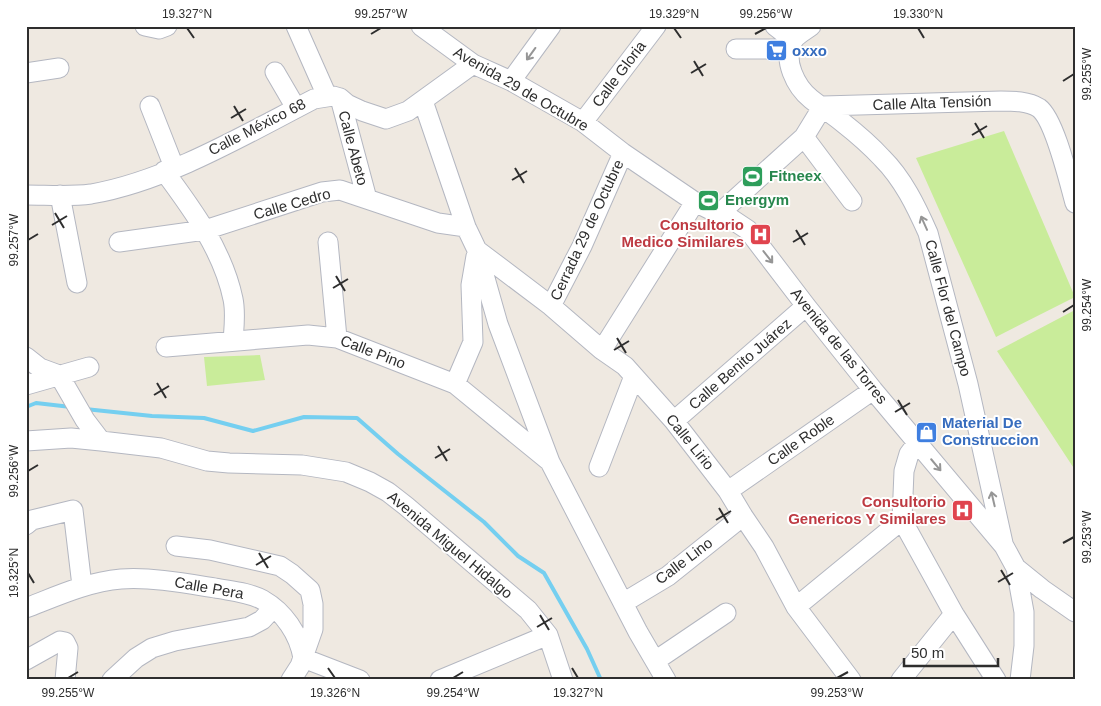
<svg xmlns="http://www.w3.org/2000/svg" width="1101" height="706" font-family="Arial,sans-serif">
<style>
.pitch{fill:#c9ec9a}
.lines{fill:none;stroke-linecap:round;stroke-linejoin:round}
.stream{stroke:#75cff0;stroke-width:4}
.minor-casing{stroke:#b4b7c1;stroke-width:21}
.minor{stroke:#fff;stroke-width:19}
.oneway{stroke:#969696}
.ticks{fill:none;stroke:#2e2e2e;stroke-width:2}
.labels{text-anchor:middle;stroke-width:4;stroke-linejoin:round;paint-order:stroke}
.shop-label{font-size:15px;font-weight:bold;fill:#366cbe;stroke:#fff;text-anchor:start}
.street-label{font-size:15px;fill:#2e2e2e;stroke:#fff}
.leisure-label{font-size:15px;font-weight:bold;fill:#27864d;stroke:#fff;text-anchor:start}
.health-label{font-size:15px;font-weight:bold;fill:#be3a42;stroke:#fff;text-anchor:end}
.neatline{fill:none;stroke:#2e2e2e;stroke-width:2}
.ticks-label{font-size:12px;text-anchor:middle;fill:#2e2e2e}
</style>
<rect width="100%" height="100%" fill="#efe9e1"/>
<path class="pitch" d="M1004,131l71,166 -79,40 -80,-179z
M1075,310v160l-78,-119z
M260,355l5,25 -58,6 -3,-29z"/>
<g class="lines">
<path class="stream" d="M26,407l10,-4 35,4
M85,409l67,7 52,2 49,13 51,-14 53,1 41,36 86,68 34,34 26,17 43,76 14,31"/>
<defs>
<path id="minor" d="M145,26l14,3 8,-3
M296,26l31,70
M421,26l52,38 38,17 72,41 40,31 72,49 18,9 8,1 27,18 58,76 67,84 131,156 12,22 26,21 33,23
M775,26l18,14
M811,26c-5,4 -15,9 -18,15 -11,19 3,46 18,58 10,8 21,15 31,23 14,11 28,23 40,36 21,21 34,48 46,75l40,151 35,159
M736,49h54
M275,72l21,36
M26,73l33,-5
M511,81l40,-55
M340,98l27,101
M423,101l43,126 11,23 21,74 52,138 88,170 28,48
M150,106l24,61
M823,106l178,-5c12,0 27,0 38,7 16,12 30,74 36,95
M583,122l73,-96
M804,137l48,64
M164,171c29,39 59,80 69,128 3,14 1,28 0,42
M26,195c21,0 44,2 65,-1 76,-13 155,-60 223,-95l19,-3 7,2 7,6 15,7 24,8 22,-8 65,-47
M60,195l17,88
M721,212l83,-75 19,-31
M119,242l86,-12 117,-38 18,-2 98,33 28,4
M328,242l9,96
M477,250l74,56 51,44 23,16 49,55 54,70 15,25 21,31 32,60 55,73
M551,306l31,-60 41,-93
M166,347l142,-12 29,3 118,46 94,77
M602,350l93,-148
M26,357l14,11 19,7 26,45 16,21
M455,384l18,-42 -2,-57 5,-29
M26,385l63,-18
M674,421l132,-115
M26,441l45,-3 30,3 60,7 46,13 22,2 73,2 44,7 24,10 18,10 18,14 122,104 20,25 15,45
M918,442l-9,12 -5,17 -2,49 52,94 42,66
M599,467l35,-91
M728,491l145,-101
M26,525l6,-5 41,-10 9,76
M176,546l34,4 70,16 12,8 18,16 3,14v25l-13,37 -9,14
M1016,568l8,44v34l-4,34
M623,603l45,-27 75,-60
M796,607l106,-87
M26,608c31,-12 61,-26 95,-29 31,-2 63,4 94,9 16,3 33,4 48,12 21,12 36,34 40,58l57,22
M26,660l34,-19 5,1 3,6 -3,32
M655,661l71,-48
M112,680l24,-22 16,-10 23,-7 74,-14 13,-7 11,-12
M440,680l108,-45
M901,680l53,-66"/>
</defs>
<use href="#minor" class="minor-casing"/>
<use href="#minor" class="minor"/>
</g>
<defs><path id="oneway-shaft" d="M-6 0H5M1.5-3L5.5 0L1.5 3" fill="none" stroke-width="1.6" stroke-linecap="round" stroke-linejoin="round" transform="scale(1.25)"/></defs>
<g class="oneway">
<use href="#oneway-shaft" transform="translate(531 54) rotate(126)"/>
<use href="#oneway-shaft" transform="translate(924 223) rotate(-114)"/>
<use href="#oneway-shaft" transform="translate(768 257) rotate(52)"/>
<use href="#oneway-shaft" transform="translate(936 465) rotate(50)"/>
<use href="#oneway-shaft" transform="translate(993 499) rotate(-103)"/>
</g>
<path class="ticks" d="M187,28l7,10M674,28l7,10M918,28l6,10M371,34l10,-6M755,34l11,-6M694,61l9,15M691,73l15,-9M1063,81l11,-7M234,106l9,15M231,118l15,-9M975,123l9,15M972,135l15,-9M515,168l9,15M512,180l15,-9M55,213l9,15M52,225l15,-9M796,230l9,15M28,240l10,-6M793,242l15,-9M336,276l9,15M333,288l15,-9M1063,312l11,-7M617,338l9,15M614,350l15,-9M157,383l9,15M154,395l15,-9M898,400l9,15M895,412l15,-9M438,446l9,15M435,458l15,-9M28,471l10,-6M719,508l9,15M716,520l15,-9M1063,543l11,-6M259,553l9,15M256,565l15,-9M1001,570l9,15M28,573l6,10M998,582l15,-9M540,615l9,15M537,627l15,-9M328,668l7,10M572,668l6,10M68,678l10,-6M453,678l10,-6M837,678l11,-6"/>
<defs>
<symbol id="supermarket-square" viewBox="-11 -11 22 22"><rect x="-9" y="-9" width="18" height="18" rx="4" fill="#3f7fe0" stroke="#fff"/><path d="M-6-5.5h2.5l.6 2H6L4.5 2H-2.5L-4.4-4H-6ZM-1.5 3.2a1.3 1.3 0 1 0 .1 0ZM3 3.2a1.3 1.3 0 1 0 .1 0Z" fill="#fff"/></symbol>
<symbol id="stadium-square" viewBox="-11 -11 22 22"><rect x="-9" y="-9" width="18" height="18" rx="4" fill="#2e9e5b" stroke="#fff"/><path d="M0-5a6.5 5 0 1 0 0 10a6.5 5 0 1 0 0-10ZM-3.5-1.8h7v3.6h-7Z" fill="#fff"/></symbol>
<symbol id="hospital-square" viewBox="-11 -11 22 22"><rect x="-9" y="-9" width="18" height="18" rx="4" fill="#e0444e" stroke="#fff"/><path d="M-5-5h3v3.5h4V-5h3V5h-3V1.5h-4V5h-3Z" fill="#fff"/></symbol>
<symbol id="shop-square" viewBox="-11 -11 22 22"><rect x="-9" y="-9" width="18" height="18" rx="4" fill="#3f7fe0" stroke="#fff"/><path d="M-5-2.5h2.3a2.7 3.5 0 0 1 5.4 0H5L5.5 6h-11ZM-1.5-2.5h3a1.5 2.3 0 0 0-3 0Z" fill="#fff"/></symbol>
</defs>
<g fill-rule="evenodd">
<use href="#supermarket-square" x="764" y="38" width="25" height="25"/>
<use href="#stadium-square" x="740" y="164" width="25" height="25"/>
<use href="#stadium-square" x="696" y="188" width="25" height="25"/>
<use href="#hospital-square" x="748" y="222" width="25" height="25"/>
<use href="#shop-square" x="914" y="420" width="25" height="25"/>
<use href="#hospital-square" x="950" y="498" width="25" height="25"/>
</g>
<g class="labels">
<g class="shop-label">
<text x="792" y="56">oxxo</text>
<text x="942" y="428">Material De<tspan x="942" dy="17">Construccion</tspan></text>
</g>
<g class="street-label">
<text transform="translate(619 74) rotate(-53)" y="5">Calle Gloria</text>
<text transform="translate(521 89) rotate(30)" y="5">Avenida 29 de Octubre</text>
<text transform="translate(932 103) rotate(-2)" y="5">Calle Alta Tensión</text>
<text transform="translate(257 127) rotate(-27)" y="5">Calle México 68</text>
<text transform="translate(353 148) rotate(75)" y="5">Calle Abeto</text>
<text transform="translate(292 204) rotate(-16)" y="5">Calle Cedro</text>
<text transform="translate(587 230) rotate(-65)" y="5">Cerrada 29 de Octubre</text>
<text transform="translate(948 308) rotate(75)" y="5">Calle Flor del Campo</text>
<text transform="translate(839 346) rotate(51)" y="5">Avenida de las Torres</text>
<text transform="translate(373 352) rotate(21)" y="5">Calle Pino</text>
<text transform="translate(740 364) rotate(-41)" y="5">Calle Benito Juárez</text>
<text transform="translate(801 440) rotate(-35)" y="5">Calle Roble</text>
<text transform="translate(690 442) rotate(51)" y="5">Calle Lirio</text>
<text transform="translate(450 545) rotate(40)" y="5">Avenida Miguel Hidalgo</text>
<text transform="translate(684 561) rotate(-37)" y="5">Calle Lino</text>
<text transform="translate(209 588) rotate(10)" y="5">Calle Pera</text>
</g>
<g class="leisure-label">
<text x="769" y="181">Fitneex</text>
<text x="725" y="205">Energym</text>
</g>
<g class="health-label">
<text x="744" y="230">Consultorio<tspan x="744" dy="17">Medico Similares</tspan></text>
<text x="946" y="507">Consultorio<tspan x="946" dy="17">Genericos Y Similares</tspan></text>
</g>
</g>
<rect width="1101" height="706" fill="none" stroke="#ffffff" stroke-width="55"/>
<path d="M904 658v8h94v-8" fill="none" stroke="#2e2e2e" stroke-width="2.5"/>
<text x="911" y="658" font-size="15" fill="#2e2e2e" stroke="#ffffff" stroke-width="4" paint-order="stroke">50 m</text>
<rect x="28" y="28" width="1046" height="650" class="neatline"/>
<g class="ticks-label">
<text x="187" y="18">19.327°N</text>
<text x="381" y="18">99.257°W</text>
<text x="674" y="18">19.329°N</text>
<text x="766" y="18">99.256°W</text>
<text x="918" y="18">19.330°N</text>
<text transform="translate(1087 74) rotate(-90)" y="4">99.255°W</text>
<text transform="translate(14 240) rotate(-90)" y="4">99.257°W</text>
<text transform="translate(1087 305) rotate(-90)" y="4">99.254°W</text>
<text transform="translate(14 471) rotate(-90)" y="4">99.256°W</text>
<text transform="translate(1087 537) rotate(-90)" y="4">99.253°W</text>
<text transform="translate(14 573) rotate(-90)" y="4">19.325°N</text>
<text x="68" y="697">99.255°W</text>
<text x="335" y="697">19.326°N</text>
<text x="453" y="697">99.254°W</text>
<text x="578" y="697">19.327°N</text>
<text x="837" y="697">99.253°W</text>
</g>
</svg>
